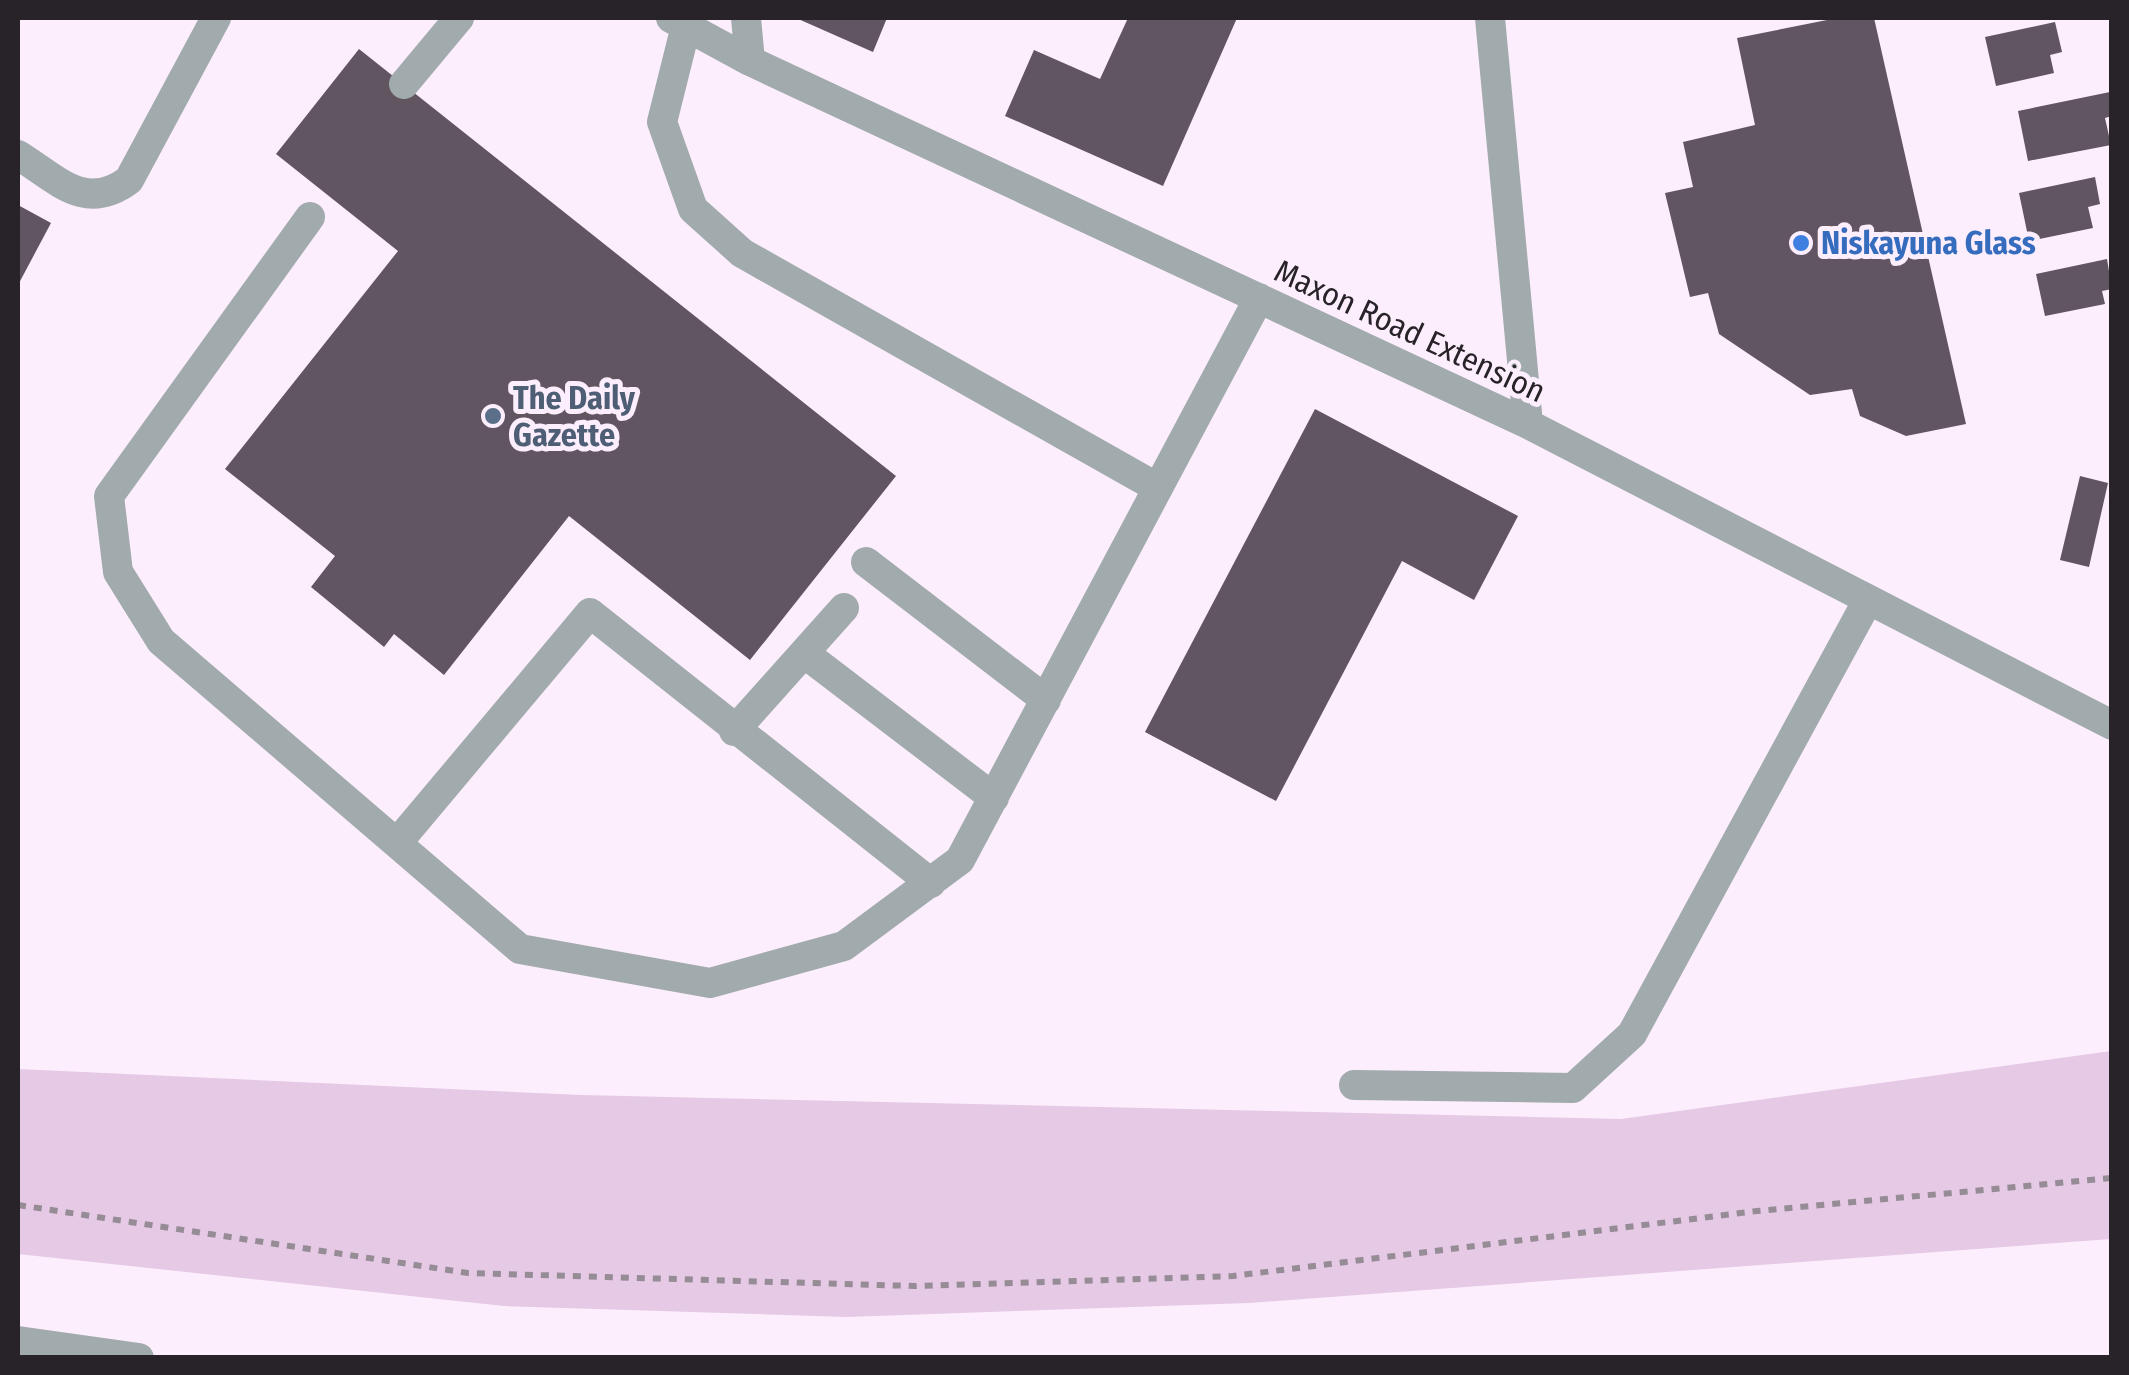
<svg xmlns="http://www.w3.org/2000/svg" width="2129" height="1375" font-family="'Fira Sans Condensed',sans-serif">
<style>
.green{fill:#e5c9e5}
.building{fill:#615561}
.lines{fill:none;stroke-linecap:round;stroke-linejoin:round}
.path{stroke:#968c96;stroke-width:6;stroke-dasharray:8 8;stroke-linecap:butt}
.minor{stroke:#a1aaac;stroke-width:30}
.shop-dot{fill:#3f7fe0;stroke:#fceefc;stroke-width:4}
.service-dot{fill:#5c6f8a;stroke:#fceefc;stroke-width:4}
.labels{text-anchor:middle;stroke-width:10;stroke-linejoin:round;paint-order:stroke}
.shop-label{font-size:32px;font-weight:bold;fill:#366cbe;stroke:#fceefc;text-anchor:start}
.street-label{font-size:32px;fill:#282328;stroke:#fceefc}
.service-label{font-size:32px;font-weight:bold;fill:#4e5e75;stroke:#fceefc;text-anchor:start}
</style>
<rect width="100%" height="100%" fill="#fceefc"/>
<path class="green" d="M2111,1051v188l-862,64 -403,14 -342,-11 -486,-52v-185l563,26 1040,24z"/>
<path class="building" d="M796,18h91l-14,34z
M1128,18h109l-74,168 -158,-70 29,-66 66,29z
M1837,18h37l92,406 -60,12 -46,-20 -8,-27 -42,6 -91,-61 -11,-41 -18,4 -25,-104 28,-6 -10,-45 72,-17 -18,-87z
M2055,22l7,30 -12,3 4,18 -58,13 -11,-49z
M359,49l537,427 -146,184 -181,-144 -125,159 -50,-41 -10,13 -73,-60 24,-31 -110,-87 173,-218 -122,-97z
M2110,92l2,24 -7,2 6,27 -83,16 -10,-50z
M2095,177l5,27 -12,3 5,21 -64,13 -10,-48z
M18,205l33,18 -33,62z
M2107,259l5,30 -10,2 3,13 -60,12 -9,-42z
M1315,409l203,107 -44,84 -72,-39 -126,240 -131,-69z
M2080,476l28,7 -19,84 -29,-7z"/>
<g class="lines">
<path class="path" d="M18,1205l450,68 446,13 319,-10 524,-65 355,-33"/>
<path class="minor" d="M671,18l79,43 778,363 584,301
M746,18l4,43
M1490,18l38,406
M686,26l-24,96 31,87 49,44 416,235
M404,84l55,-66
M18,155c39,24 67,58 111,25l87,-162
M310,217l-201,279 9,76 43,69 359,308 190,34 134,-37 116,-86 299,-562
M866,562l180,138
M804,653l190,145
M734,731l110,-123
M397,843l193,-230 341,270
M1354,1085l219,3 59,-54 236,-434
M18,1341l121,17"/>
</g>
<circle class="shop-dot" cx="1801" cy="243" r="10"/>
<circle class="service-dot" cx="493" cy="416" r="10"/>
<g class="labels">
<g class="shop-label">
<text x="1821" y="254">Niskayuna Glass</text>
</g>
<g class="street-label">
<text transform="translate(1410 331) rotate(25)" y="11">Maxon Road Extension</text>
</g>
<g class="service-label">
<text x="513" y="409">The Daily<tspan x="513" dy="37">Gazette</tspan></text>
</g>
</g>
<rect width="2129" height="1375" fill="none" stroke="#282328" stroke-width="40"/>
</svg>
